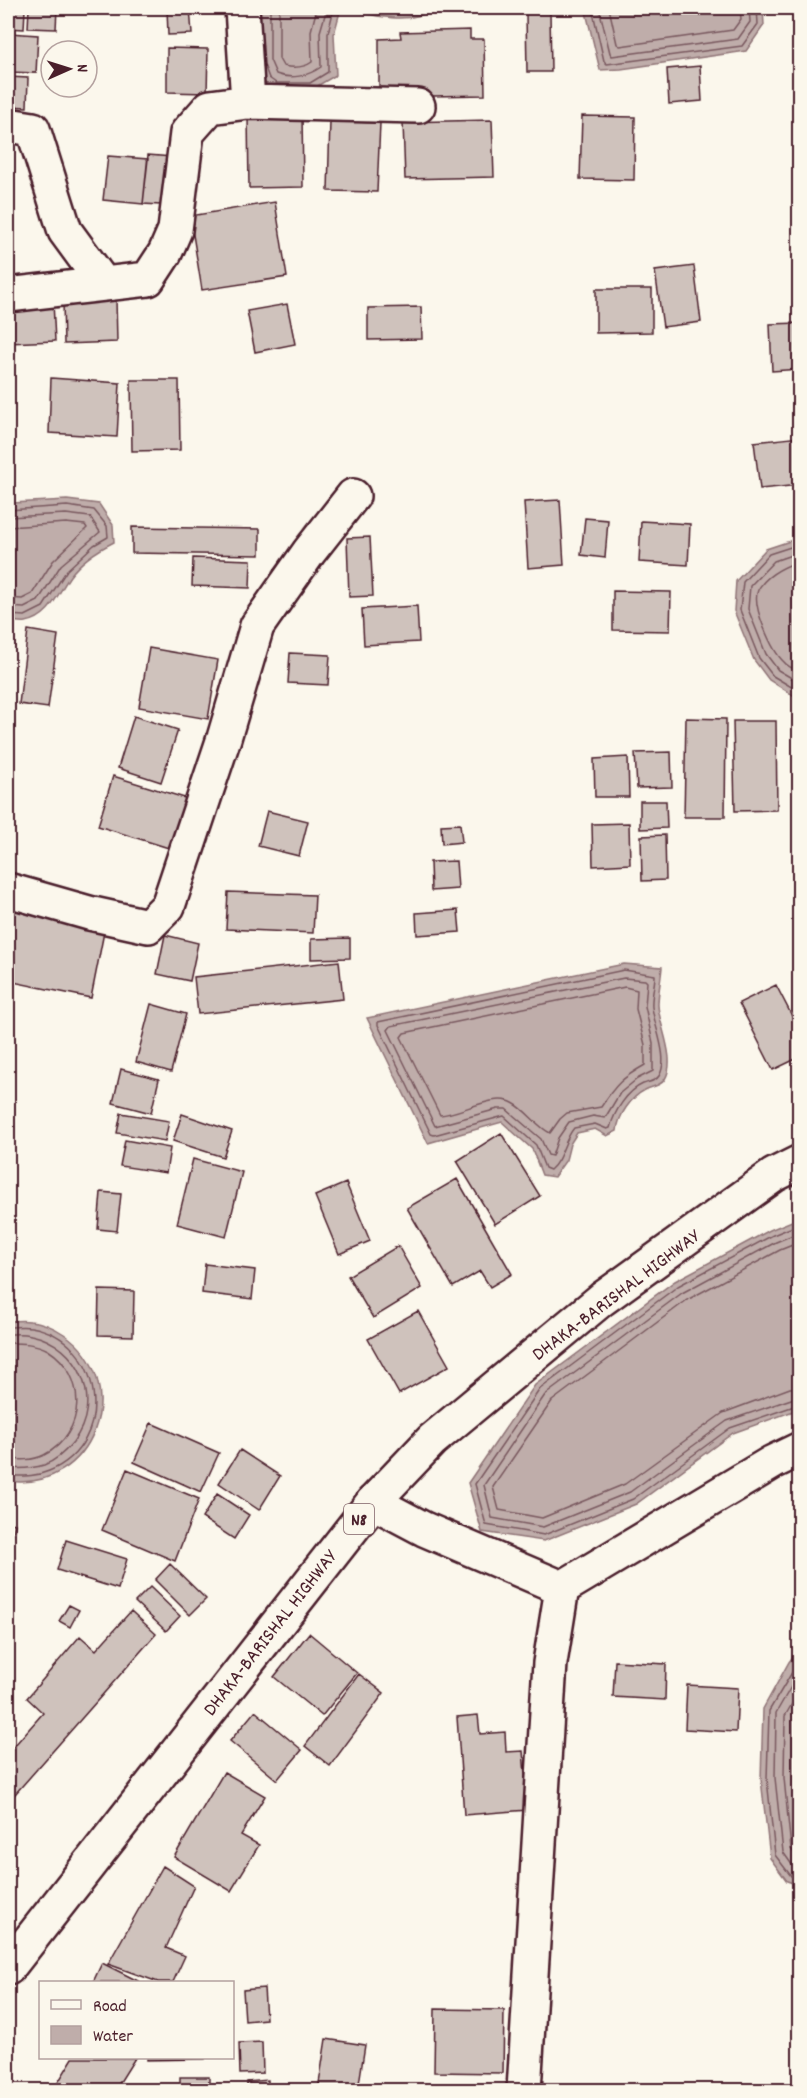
<svg xmlns="http://www.w3.org/2000/svg" width="807" height="2098" font-family="Dekko,sans-serif">
<style>
.water{fill:#bfadaa;stroke:#907477;stroke-width:1.5}
.lines{fill:none;stroke-linecap:round;stroke-linejoin:round}
.shore{stroke:#79585e;stroke-width:1.5}
.building{fill:#cfc2bc;stroke:#4a1f2b;stroke-width:1.5}
.minor-casing{stroke:#4a1f2b;stroke-width:38}
.highway-casing{stroke:#4a1f2b;stroke-width:38}
.minor{stroke:#fbf7ec;stroke-width:33}
.highway{stroke:#fbf7ec;stroke-width:33}
.labels{text-anchor:middle;stroke-width:5;stroke-linejoin:round;paint-order:stroke}
.shield{fill:#fbf7ec;stroke:#7f6065;stroke-width:1.5}
.shield-label{font-size:18px;font-weight:bold;fill:#4a1f2b}
.street-label{font-size:20px;fill:#4a1f2b;stroke:#fbf7ec}
</style>
<rect width="100%" height="100%" fill="#fbf7ec"/>
<filter id="ink" filterUnits="userSpaceOnUse"><feTurbulence type="fractalNoise" baseFrequency=".0167" numOctaves="2"/><feDisplacementMap in="SourceGraphic" scale="12" xChannelSelector="R" yChannelSelector="G"/><feConvolveMatrix kernelMatrix="1 2 1 2 8 2 1 2 1" color-interpolation-filters="sRGB"/></filter>
<g filter="url(#ink)">
<path class="water" d="M256,8h183c-34,18 -63,8 -98,0l-7,26 2,41 -24,14h-39l-9,-7 -7,-19z
M585,8h178l1,17 -18,26 -125,18 -21,1z
M67,500l32,4 14,21 1,17c-16,8 -33,19 -44,34 -12,17 -20,42 -44,46 -5,1 -13,-1 -18,-1v-116l4,-2z
M799,538h1l-1,161 -30,-19 -15,-20 -20,-49 2,-30 30,-32z
M624,964l38,3c-1,13 -4,26 -4,38 1,21 19,54 7,74 -5,8 -13,7 -20,11 -14,7 -27,26 -28,41l-10,5 -12,-7 -18,4 -7,11 -4,16 -12,17 -12,-2 -10,-26 -30,-27 -74,21 -61,-125z
M799,1218v191l-66,24 -97,71 -92,37 -62,-9 -14,-49 67,-98 140,-104 95,-51z
M8,1321c7,0 15,-1 22,0 12,1 25,7 34,13 71,49 29,159 -56,147z
M799,1649v236l-12,-4 -17,-23 -9,-79 2,-70 26,-47z"/>
<g class="lines">
<path class="shore" d="M270,8v52l6,14c15,6 32,2 45,-7l-1,-35 7,-24
M279,8v51l4,7c10,2 21,2 29,-4l-1,-31 6,-23
M365,8l38,5 23,-5
M592,8l12,53 3,3 135,-18 16,-22 -1,-16
M599,8l11,45 2,3 126,-17 12,-17 -1,-14
M609,8l8,36 3,2 113,-16 8,-11 -1,-11
M264,65l5,13 7,5h34l18,-11v-39l6,-25
M8,510l59,-4 27,4 13,16 1,11 -14,8 -27,25 -24,37 -18,9 -17,-1
M8,517l58,-3 24,3 10,15 -39,33 -23,36 -14,7 -16,-1
M8,527l58,-4 19,2 2,3 -34,33 -21,33 -10,5 -14,-1
M800,544l-31,10 -26,28 -3,28 19,48 14,18 27,16
M800,552l-26,9 -24,25 -2,23 18,45 12,16 22,13
M800,561c-15,5 -34,14 -42,29 -7,15 14,61 26,72 4,5 10,7 16,10
M624,970l31,5c0,10 -4,22 -3,32 2,19 18,52 7,69 -3,5 -10,6 -16,8 -16,7 -29,28 -33,44l-3,1 -12,-5 -21,4c-11,13 -11,31 -24,42l-5,-2 -9,-23 -32,-29 -70,19 -3,-1 -53,-109v-3z
M624,978l21,2 2,2 -2,24 8,37v28l-16,8 -17,14 -15,25 -12,-2 -24,6 -11,16 -6,18 -4,-1 -7,-16 -35,-30h-8l-63,17 -47,-96 3,-4z
M625,987l12,3 -1,19 9,36v20c-23,13 -29,19 -44,42l-34,6 -7,6 -10,14c-14,-7 -23,-23 -37,-30 -18,-11 -52,11 -73,12l-39,-78 3,-4z
M800,1224l-27,11 -95,51 -138,103 -65,95 11,41 58,10 89,-36 97,-71 70,-24
M800,1232l-24,10 -94,51 -137,102 -61,90 8,33 51,9 87,-35 97,-71 73,-25
M800,1242l-20,8 -93,50 -135,101 -59,86 6,23 43,8 83,-34 98,-71 67,-25 10,-1
M8,1327c7,0 15,-1 23,0 73,12 87,116 18,144 -14,6 -27,5 -41,5
M8,1334c7,0 15,-1 23,1 49,10 73,66 42,107 -8,10 -18,19 -29,23 -13,4 -23,4 -36,3
M8,1343c14,0 27,0 40,7 40,25 38,84 -4,105 -12,6 -24,5 -36,4
M800,1659l-31,52 -2,68 8,76 16,21 9,3
M800,1671l-24,42 -1,65 8,74 12,17 5,2
M800,1690l-15,26 -1,62 7,71 9,11"/>
</g>
<path class="building" d="M8,8l17,1 -1,20 -16,-1z
M29,8h28l-1,21 -28,-1z
M167,8h23l2,26 -24,1z
M550,12l1,60h-24l-1,-59z
M470,30v9h14l1,56 -106,2v-58l22,-1 -1,-6z
M9,33l29,2 -2,38 -28,-1z
M167,48l41,1 -1,44 -40,-1z
M700,66l2,35 -33,3 -2,-35z
M8,77l20,1 -1,29 -19,-1z
M302,114l1,73 -54,1 -1,-73z
M582,116l53,1 -1,63 -54,-1z
M492,120l2,57 -89,2 -2,-57z
M330,121l50,2 -3,69 -49,-1z
M148,155l36,3 -5,48 -36,-2z
M108,156l40,3 -5,45 -40,-4z
M275,202l12,75 -85,13 -12,-74z
M694,266l7,56 -38,5 -8,-56z
M596,289h56v43l-56,1z
M116,299l1,43 -53,2 -1,-43z
M53,302l2,39 -47,2v-39z
M287,304l8,40 -40,8 -8,-41z
M421,307l1,32 -54,1v-32z
M800,323v46l-28,2 -2,-47z
M51,378l69,5 -3,54 -68,-4z
M131,380h48l1,70 -48,1z
M800,437v48l-40,4 -6,-47z
M560,500l4,65 -36,3 -4,-66z
M585,518l23,2 -3,38 -24,-3z
M641,521l49,3 -2,41 -49,-3z
M132,527l128,2v26l-128,-2z
M370,537l3,59 -24,1 -2,-59z
M193,558l58,2 -1,28 -58,-2z
M613,591l58,1 -1,39 -57,-1z
M417,606l2,36 -55,3 -2,-36z
M28,630l30,5 -10,73 -29,-4z
M149,648l69,12 -10,59 -69,-12z
M290,653l40,2 -2,30 -40,-2z
M134,716l44,14 -17,52 -43,-14z
M686,718l40,1 -1,98h-41z
M733,721h43l1,89 -42,1z
M671,752l1,35 -35,1 -2,-35z
M628,757l1,40h-34l-1,-38z
M113,776l75,23 -16,50 -74,-23z
M640,801h26l1,27 -27,1z
M267,811l41,10 -9,35 -41,-10z
M629,823l1,41 -37,2 -1,-42z
M460,824l2,18 -20,2 -1,-19z
M665,835l1,45 -24,1 -1,-45z
M456,861l2,28 -27,2 -1,-29z
M228,892l87,3 -2,38 -87,-4z
M8,908l97,19 -14,71 -83,-17z
M458,910l2,22 -43,3 -1,-22z
M165,935l33,8 -8,38 -33,-7z
M350,938v20l-39,1v-20z
M339,961l4,38 -145,15 -4,-37z
M776,985l16,31 8,-4v45l-27,13 -34,-67z
M151,1004l35,10 -15,58 -35,-10z
M121,1069l38,10 -8,34 -38,-10z
M121,1113l48,8 -4,20 -48,-8z
M182,1114l50,17 -9,26 -50,-16z
M501,1133l39,63 -45,28 -38,-63z
M125,1140l45,8 -4,25 -46,-7z
M193,1159l49,13 -16,65 -49,-13z
M457,1179l55,95 -22,13 -10,-16 -27,16 -46,-79z
M346,1183l24,58 -31,13 -24,-58z
M101,1192l20,2 -4,37 -19,-2z
M398,1246l24,42 -49,30 -25,-42z
M205,1264l50,6 -3,29 -50,-6z
M99,1290l35,1 -1,45 -35,-1z
M418,1311l31,55 -50,28 -31,-55z
M151,1423l68,30 -18,39 -67,-30z
M240,1450l40,26 -21,34 -40,-27z
M127,1469l72,30 -24,62 -73,-31z
M217,1494l32,21 -15,24 -32,-21z
M8,1522l7,2 -7,37z
M66,1540l61,19 -9,30 -61,-19z
M170,1564l36,35 -16,16 -35,-35z
M150,1587l30,29 -14,15 -31,-29z
M69,1605l10,5 -9,17 -11,-6z
M131,1611l25,23 -148,168v-49l35,-40 -16,-15 53,-62 16,14z
M309,1633l48,40 -35,43 -48,-39z
M615,1661l51,3 -1,36 -52,-3z
M359,1674l25,19 -54,73 -25,-20z
M687,1685l51,3 -2,44 -51,-3z
M255,1711l47,39 -25,30 -47,-39z
M478,1715l2,19 25,-2 1,20 17,-1 5,59 -64,5 -7,-98z
M224,1772l41,24 -24,39 18,10 -28,46 -57,-34z
M163,1866l31,20 -28,62 19,8 -12,26h-15l-50,-18z
M102,1963l38,19h-47z
M264,1988l2,31 -21,2 -2,-31z
M435,2009l69,1 -1,63 -69,-1z
M326,2039l39,6 -7,45h-40z
M262,2042l1,31 -23,1 -1,-31z
M73,2058h62l-20,32h-57l-4,-1z
M147,2058h58v1l-58,1z
M180,2077h29v13h-29z
M268,2080v10h-21v-8z"/>
<g class="lines">
<defs>
<path id="minor" d="M242,8l6,94
M8,125l25,4 32,102 38,52
M8,295l140,-16 17,-26 10,-23 12,-97 23,-26 38,-5 170,4
M8,890l81,23 59,13 20,-20 56,-168 33,-112 52,-74 44,-56
M373,1502l51,27 138,59
M562,1588l211,-126 27,-13
M524,2090l26,-427 12,-75"/>
<path id="highway" d="M8,1968l365,-466 59,-62 170,-141 172,-124 26,-13"/>
</defs>
<use href="#minor" class="minor-casing"/>
<use href="#highway" class="highway-casing"/>
<use href="#minor" class="minor"/>
<use href="#highway" class="highway"/>
</g>
</g>
<g class="labels">
<rect class="shield" x="344" y="1504" width="30" height="30" rx="4.5"/>
<g class="shield-label">
<text x="359" y="1525">N8</text>
</g>
<g class="street-label">
<text transform="translate(615 1294) rotate(-37)" y="7">DHAKA-BARISHAL HIGHWAY</text>
<text transform="translate(269 1632) rotate(-52)" y="7">DHAKA-BARISHAL HIGHWAY</text>
</g>
</g>
<rect width="807" height="2098" fill="none" stroke="#fbf7ec" stroke-width="30"/>
<rect x="15" y="15" width="777" height="2068" fill="none" stroke="#4a1f2b" stroke-width="2" filter="url(#ink)"/>
<rect x="39" y="1981" width="195" height="78" fill="#fbf7ec" stroke="#b4a19f" stroke-width="1.5"/>
<rect x="51" y="2000" width="30" height="9" fill="#fbf7ec" stroke="#b4a19f" stroke-width="1.5"/>
<text x="93" y="2011" font-size="18" fill="#4a1f2b">Road</text>
<rect x="51" y="2026" width="30" height="18" fill="#bfadaa" stroke="#b4a19f" stroke-width="1.5"/>
<text x="93" y="2041" font-size="18" fill="#4a1f2b">Water</text>
<g transform="translate(69 69) rotate(87)"><circle r="28" fill="#fbf7ec" stroke="#b4a19f" stroke-width="1.5"/>
<path d="M0-4.5L10 22L0 15L-10 22Z" fill="#4a1f2b"/>
<text y="-9" font-size="16" font-weight="bold" text-anchor="middle" fill="#4a1f2b">N</text>
</g>
</svg>
